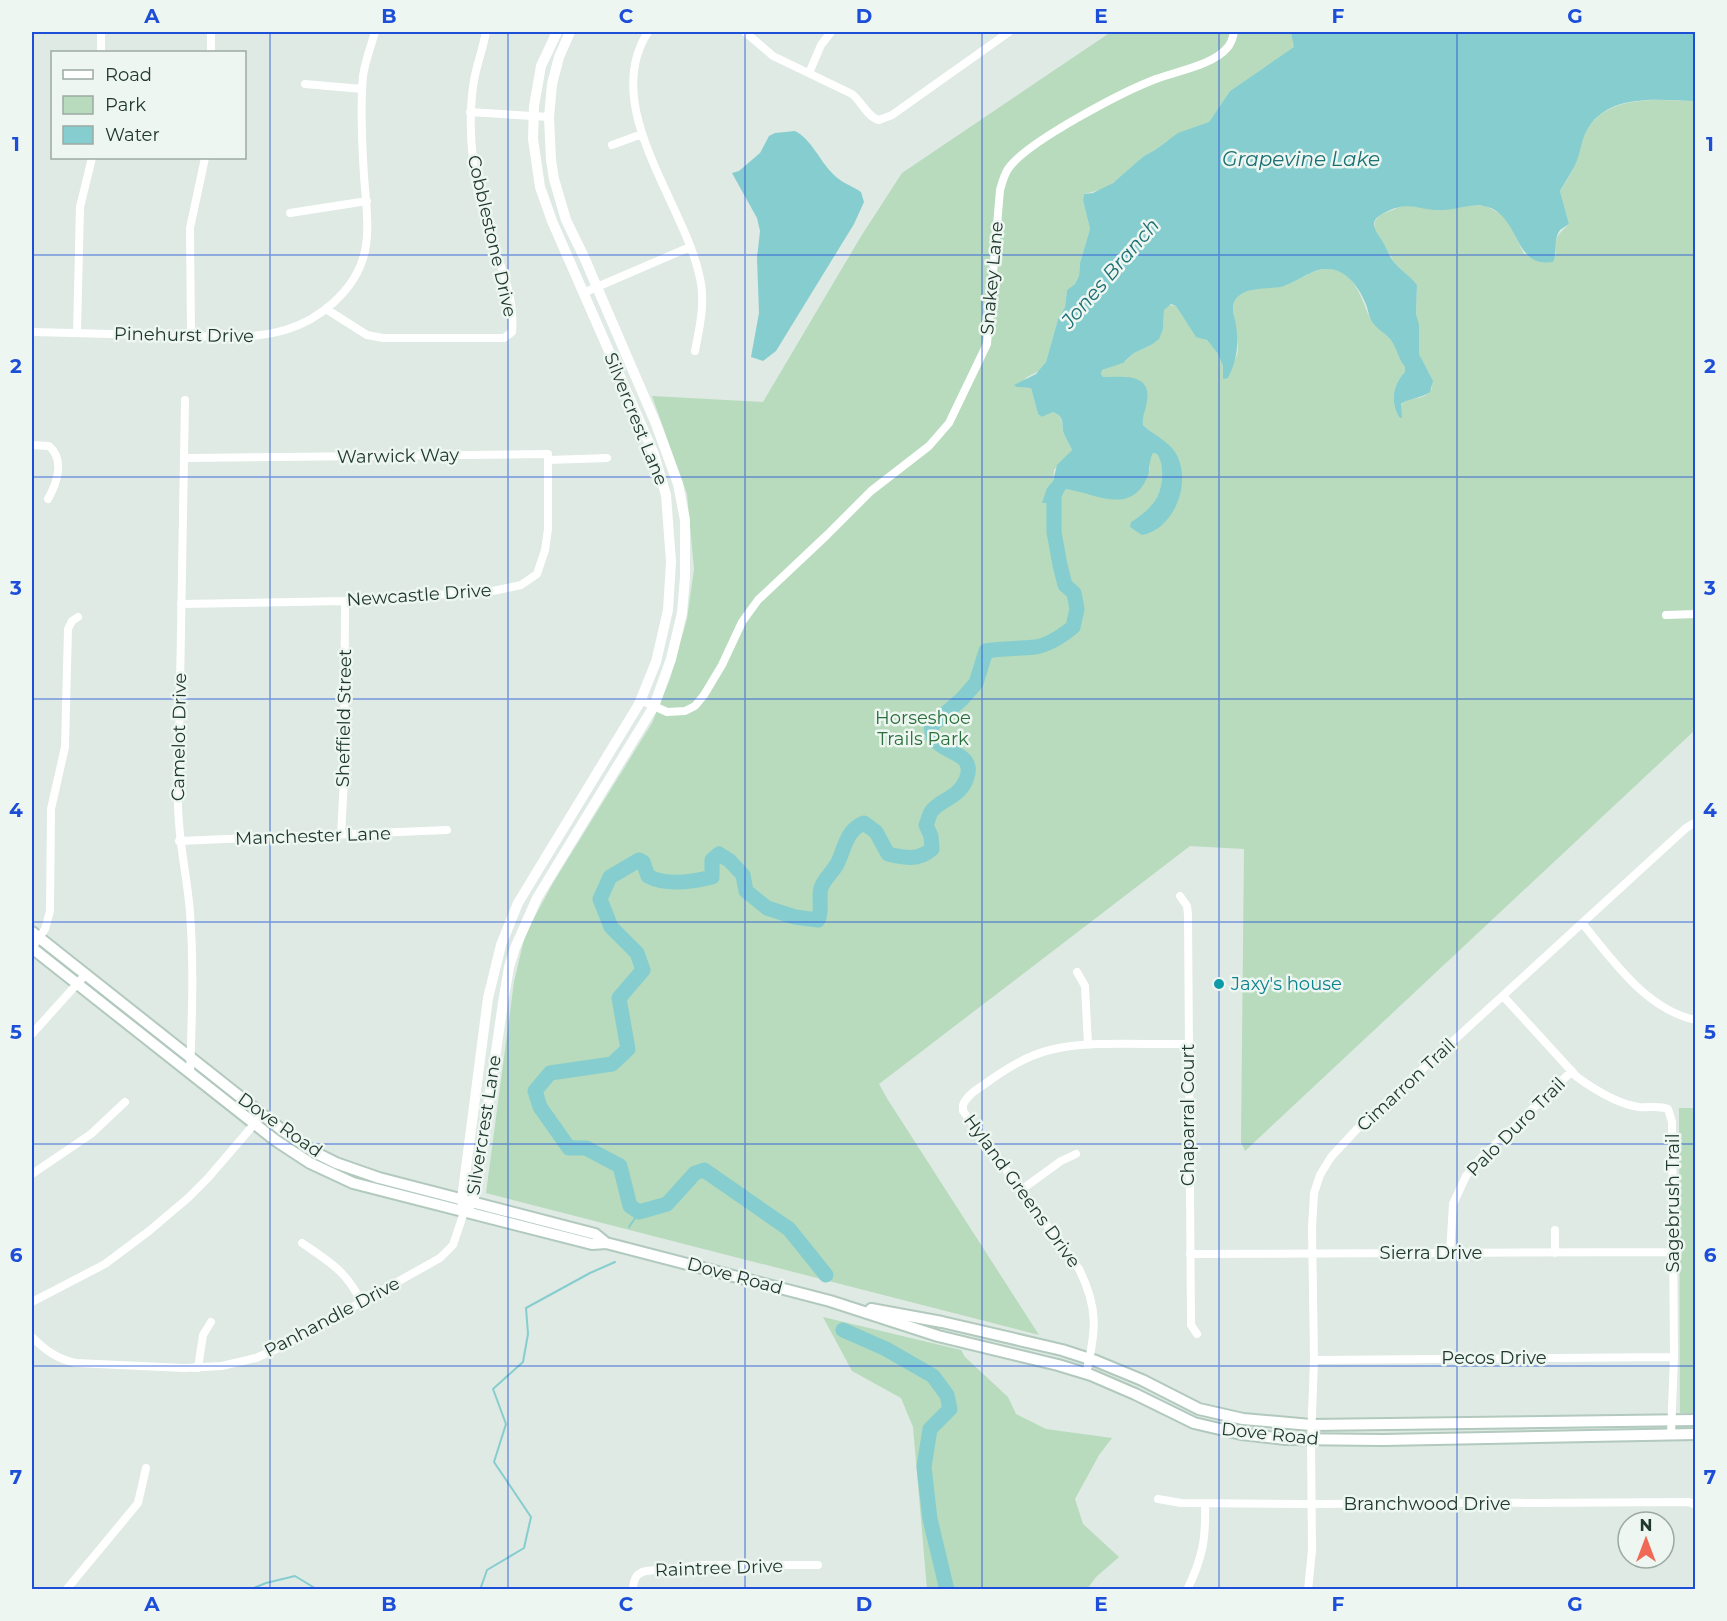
<svg xmlns="http://www.w3.org/2000/svg" width="1727" height="1621" font-family="Montserrat,sans-serif">
<style>
.green{fill:#b7dbbc}
.water{fill:#86cdcf}
.lines{fill:none;stroke-linecap:round;stroke-linejoin:round}
.stream{stroke:#86cdcf;stroke-width:2}
.river{stroke:#86cdcf;stroke-width:15}
.secondary-casing{stroke:#b2c9be;stroke-width:14}
.minor{stroke:#fff;stroke-width:8}
.tertiary{stroke:#fff;stroke-width:10}
.secondary{stroke:#fff;stroke-width:10}
.grid{fill:none;stroke:#1d4ed8;stroke-width:1.5;stroke-opacity:0.55}
.culture-dot{fill:#0f9aa8;stroke:#eef6f1;stroke-width:2}
.labels{text-anchor:middle;stroke-width:5;stroke-linejoin:round;paint-order:stroke}
.street-label{font-size:18px;fill:#20392f;stroke:#eef6f1}
.park-label{font-size:18px;fill:#2b6f3d;stroke:#eef6f1}
.culture-label{font-size:18px;fill:#0d838f;stroke:#eef6f1;text-anchor:start}
.water-label{font-size:20px;font-style:italic;fill:#1b7074;stroke:#eef6f1}
.neatline{fill:none;stroke:#1d4ed8;stroke-width:2}
.grid-label{font-size:20px;text-anchor:middle;font-weight:bold;fill:#1d4ed8}
</style>
<rect width="100%" height="100%" fill="#deeae3"/>
<path class="green" d="M1111,32h180l4,15 -65,44 -21,31 -42,19 -12,9 -11,6 -23,21 -17,12 -20,5 -1,6 7,29 -10,34 -1,13 -4,8 -8,6 -2,17 -7,12 -12,43 -5,8 -14,7 -10,10 14,1 7,26 4,3 11,-5c14,7 6,13 12,24 2,5 5,9 7,14l-18,20 -1,11 -6,7 15,5 3,-4 6,1 79,-20v-12l3,-5 5,1c7,11 5,34 -2,45 -6,10 -16,17 -25,23l46,-19 5,-24 -8,-28 -31,-26 -1,-9 3,-8 -34,-31h-8l-2,-3 1,-4 24,-9 8,-8 17,-8 12,-16 1,-19 4,-5 8,1 20,30 11,4 11,14 5,12v13c4,-8 11,-16 14,-24 4,-13 -7,-45 -3,-54 8,-14 33,-12 47,-15 17,-3 30,-17 46,-17 26,-1 34,28 42,47 4,9 15,16 21,23 8,8 8,20 15,28v5c-12,12 -15,30 -6,45 1,-5 1,-13 5,-15 9,-7 19,1 28,-14l-3,-15 -5,-7 -5,-12 -3,-40 1,-29 -23,-23 -20,-34 1,-7 5,-6 25,-10 37,5 30,-5 14,1 20,11 18,37 32,2c0,-21 -1,-18 13,-32l-9,-33c7,-11 14,-21 18,-33 3,-9 4,-18 8,-26 20,-39 73,-32 109,-31v629l-450,421 -4,-9 3,-293 -54,-3 -311,238 9,16 151,235 -553,-142 28,-211 11,-47 28,-52 99,-160 18,-44 17,-60 7,-50 -7,-75 -35,-98 111,6 97,-164 42,-65z
M1679,1108h16v305h-15z
M823,1317l138,33 4,7 43,40 8,17 30,15 66,9 -13,17 -24,44 8,25 36,33 -23,20 -9,12h-160l-14,-162 -12,-29 -49,-27z"/>
<path class="water" d="M1291,32h404v69c-36,-1 -89,-9 -109,31 -4,8 -5,17 -8,26 -4,12 -12,22 -18,33l9,33c-3,2 -6,4 -9,6 -7,9 -2,22 -7,32 -40,6 -32,-44 -65,-55 -15,-5 -30,3 -45,3 -25,1 -33,-11 -59,3 -20,10 -5,20 1,33 3,5 5,12 9,16 7,8 16,14 23,23l-1,29 3,11v29l14,27 -3,11c-10,7 -22,6 -29,12l1,14 -3,-1c-9,-15 -6,-33 6,-45v-5c-7,-8 -8,-20 -15,-28 -6,-7 -14,-10 -19,-19 -3,-6 -3,-12 -6,-18 -6,-15 -20,-34 -39,-33 -15,0 -29,14 -46,18 -14,2 -39,0 -46,15 -3,7 1,16 2,23 3,19 1,35 -8,53l-5,1v-13l-5,-12 -11,-14 -11,-3 -20,-31 -5,-2 -7,6 -1,19 -4,10 -8,6 -17,8 -11,10 -21,7 -1,4 2,3c18,0 49,-5 44,24 -1,9 -5,14 -4,24 9,9 25,16 32,27 18,28 0,77 -33,83l-12,-8 1,-5c9,-6 19,-13 25,-23 7,-11 9,-35 1,-45l-4,-1c-5,9 -2,18 -7,27 -18,36 -53,12 -81,9l-6,14h-17l5,-15 6,-7 4,-16 15,-15c-2,-5 -5,-9 -7,-14 -6,-11 3,-17 -12,-24l-11,5 -4,-3 -7,-26 -14,-1 -3,-2 22,-11 10,-12 12,-43 7,-12 2,-17 8,-6 4,-8 1,-13 10,-34 -7,-29 1,-6 9,-1 20,-10 31,-27 11,-6 23,-17 31,-11 21,-31 64,-44z
M795,131c17,9 24,29 38,43 7,8 19,12 28,18l3,10 -10,22 -78,127 -13,10 -12,-4 8,-44 -2,-55 3,-27 -3,-13 -25,-45 7,-2 21,-18 9,-17 6,-3z"/>
<g class="lines">
<path class="stream" d="M629,1227l10,-15
M249,1590l17,-7 29,-7 23,14
M480,1590l7,-20 37,-22 7,-31 -37,-55 12,-38 -13,-35 30,-27 5,-28 -2,-26 64,-35 25,-11"/>
<path class="river" d="M826,1275l-37,-46 -85,-59 -9,3 -28,31 -28,8 -9,-6 -10,-40 -34,-18h-17l-29,-41 -5,-16 15,-18 62,-9 16,-15 -9,-51 24,-28 -6,-17 -26,-26 -11,-28 10,-22 29,-17 4,2 5,14c18,10 44,6 64,1v-17l7,-6 11,7 13,14 3,16 21,17 28,9 23,3c5,-10 0,-22 3,-32 3,-9 11,-15 16,-24 8,-15 8,-33 27,-41l12,9 12,22c17,4 30,7 44,-5l-1,-13 -5,-11c2,-4 3,-10 5,-13 7,-12 27,-13 35,-32 11,-27 -20,-26 -31,-40 -3,-4 -3,-9 -4,-14l31,-27 14,-16 10,-32c17,-3 32,-2 49,-4 14,-2 27,-11 38,-20l4,-18 -3,-16 -9,-8 -5,-20 -6,-33v-40l5,-6
M843,1330l43,19 47,27 14,19 3,14 -20,20 -6,38 6,52 17,71"/>
<defs>
<path id="secondary" d="M32,932l250,198 34,23 20,10 43,15 216,56 11,9
M32,948l243,192 35,23 43,20 239,61 14,-1 224,58 108,35 120,29 33,10 44,19 59,29 47,11 44,5 98,1 313,-6
M871,1309l71,13 120,28 34,11 46,19 57,29 44,10 68,6 385,-5"/>
</defs>
<use href="#secondary" class="secondary-casing"/>
<path class="minor" d="M648,32c-48,74 34,168 51,242 7,26 1,52 -4,77
M745,32l28,24 79,38c10,8 16,24 27,26l13,-5 117,-83
M101,52v-20
M211,52v-20
M809,73l12,-28 10,-13
M305,84l57,5
M470,112l79,5
M612,145l30,-11
M290,213l77,-12
M583,293l107,-46
M326,309l41,26 16,3h121l8,-6c4,-42 -19,-81 -29,-120 -11,-42 -16,-88 -9,-132 3,-16 9,-32 12,-48
M32,332l200,5c39,-1 71,-7 101,-34 43,-39 35,-75 31,-127 -2,-31 -4,-69 -1,-100 2,-15 8,-30 12,-44
M77,332l3,-125 12,-49
M191,337l-1,-109 15,-70
M185,400l-7,402c0,38 9,73 12,110 4,54 2,107 0,161
M32,445l17,1c16,14 8,37 -1,53
M185,458l363,-4v6
M548,460l59,-2
M181,604l164,-3 148,-10 28,-6 16,-11 8,-24 3,-21v-69
M1666,615l30,-1
M641,700l26,12 18,-1 10,-5 9,-11 18,-30 20,-43 16,-22 69,-65 44,-44 58,-45 20,-23 38,-79 13,-154c2,-7 4,-15 8,-21 18,-27 116,-78 148,-90 21,-8 57,-14 71,-31 4,-4 6,-11 7,-16
M341,835l3,-55 1,-179
M179,841l268,-11
M1180,896l7,10 1,9 3,410 6,9
M1582,923c30,36 64,87 114,97
M32,948l13,-19 5,-18 1,-102 14,-62 3,-118 4,-8 6,-4
M1077,972l8,14 3,59
M1503,996l74,81c18,13 40,27 62,30 10,1 19,-2 29,2l4,13 2,235 -3,77
M32,1034l53,-59
M32,1174l59,-40 34,-32
M1021,1190l40,-29 15,-7
M1555,1230v23
M302,1243c29,20 44,28 60,60
M1190,1254l483,-2
M1450,1254l3,-50 13,-28 15,-18 91,-87
M32,1302l73,-38 44,-33 39,-33 20,-20 54,-63
M32,1337c13,13 25,22 44,26l108,5 38,-2 34,-8 27,-12 157,-88 13,-13 11,-33
M1314,1360l360,-3
M198,1368l5,-33 8,-13
M1086,1374c10,-43 13,-65 -7,-105l-116,-158v-6c4,-11 17,-17 26,-24 18,-13 40,-26 61,-31 39,-10 97,-5 138,-6
M1158,1499l23,4 131,1 377,-2 7,3
M66,1590l72,-87 8,-35
M633,1590c0,-10 3,-17 13,-19l57,-6h115
M1187,1590c16,-33 19,-51 18,-87
M1308,1590l4,-40 -1,-110 3,-80 -2,-132 2,-35 6,-18 11,-18 26,-28 329,-301 10,-6"/>
<path class="tertiary" d="M463,1206l-1,-7 26,-201 13,-53 17,-42 121,-199 17,-42 12,-52 3,-48 -5,-67 -12,-41 -102,-233 -12,-34 -7,-48 1,-33 7,-40 16,-34
M468,1208l5,-6 3,-14 27,-185 6,-36 6,-19 22,-50 117,-192 17,-47 11,-46 3,-36v-57l-7,-36 -22,-60 -72,-167 -18,-37 -12,-41 -3,-19 -2,-43 3,-33 7,-27 11,-25"/>
<use href="#secondary" class="secondary"/>
</g>
<path class="grid" d="M270,32v1558M508,32v1558M745,32v1558M982,32v1558M1219,32v1558M1457,32v1558M32,255h1664M32,477h1664M32,699h1664M32,922h1664M32,1144h1664M32,1366h1664"/>
<circle class="culture-dot" cx="1219" cy="984" r="6"/>
<g class="labels">
<g class="street-label">
<text transform="translate(492 236) rotate(77)" y="6">Cobblestone Drive</text>
<text transform="translate(992 278) rotate(-85)" y="6">Snakey Lane</text>
<text transform="translate(184 335) rotate(1)" y="6">Pinehurst Drive</text>
<text transform="translate(636 419) rotate(68)" y="6">Silvercrest Lane</text>
<text transform="translate(398 456) rotate(-1)" y="6">Warwick Way</text>
<text transform="translate(419 595) rotate(-4)" y="6">Newcastle Drive</text>
<text transform="translate(344 718) rotate(-89)" y="6">Sheffield Street</text>
<text transform="translate(179 737) rotate(-89)" y="6">Camelot Drive</text>
<text transform="translate(313 836) rotate(-2)" y="6">Manchester Lane</text>
<text transform="translate(1406 1085) rotate(-43)" y="6">Cimarron Trail</text>
<text transform="translate(1188 1115) rotate(-90)" y="6">Chaparral Court</text>
<text transform="translate(280 1125) rotate(35)" y="6">Dove Road</text>
<text transform="translate(484 1125) rotate(-81)" y="6">Silvercrest Lane</text>
<text transform="translate(1516 1127) rotate(-45)" y="6">Palo Duro Trail</text>
<text transform="translate(1022 1191) rotate(54)" y="6">Hyland Greens Drive</text>
<text transform="translate(1673 1203) rotate(-90)" y="6">Sagebrush Trail</text>
<text x="1431" y="1259">Sierra Drive</text>
<text transform="translate(735 1276) rotate(15)" y="6">Dove Road</text>
<text transform="translate(332 1317) rotate(-28)" y="6">Panhandle Drive</text>
<text x="1494" y="1364">Pecos Drive</text>
<text transform="translate(1270 1434) rotate(6)" y="6">Dove Road</text>
<text x="1427" y="1510">Branchwood Drive</text>
<text transform="translate(719 1568) rotate(-2)" y="6">Raintree Drive</text>
</g>
<g class="park-label">
<text x="923" y="724">Horseshoe<tspan x="923" dy="21">Trails Park</tspan></text>
</g>
<g class="culture-label">
<text x="1231" y="990">Jaxy's house</text>
</g>
<g class="water-label">
<text x="1301" y="166">Grapevine Lake</text>
<text transform="translate(1110 273) rotate(-49)" y="7">Jones Branch</text>
</g>
</g>
<rect width="1727" height="1621" fill="none" stroke="#eef6f1" stroke-width="66"/>
<rect x="51" y="51" width="195" height="108" fill="#eef6f1" stroke="#9caaa3" stroke-width="1.5"/>
<rect x="63" y="70" width="30" height="9" fill="#ffffff" stroke="#9caaa3" stroke-width="1.5"/>
<text x="105" y="81" font-size="18" fill="#20392f">Road</text>
<rect x="63" y="96" width="30" height="18" fill="#b7dbbc" stroke="#9caaa3" stroke-width="1.5"/>
<text x="105" y="111" font-size="18" fill="#20392f">Park</text>
<rect x="63" y="126" width="30" height="18" fill="#86cdcf" stroke="#9caaa3" stroke-width="1.5"/>
<text x="105" y="141" font-size="18" fill="#20392f">Water</text>
<g transform="translate(1646 1540)"><circle r="28" fill="#eef6f1" stroke="#9caaa3" stroke-width="1.5"/>
<path d="M0-4.5L10 22L0 15L-10 22Z" fill="#f06956"/>
<text y="-9" font-size="16" font-weight="bold" text-anchor="middle" fill="#20392f">N</text>
</g>
<rect x="33" y="33" width="1661" height="1555" class="neatline"/>
<g class="grid-label">
<text x="152" y="23">A</text>
<text x="389" y="23">B</text>
<text x="626" y="23">C</text>
<text x="864" y="23">D</text>
<text x="1101" y="23">E</text>
<text x="1338" y="23">F</text>
<text x="1575" y="23">G</text>
<text x="16" y="151">1</text>
<text x="1710" y="151">1</text>
<text x="16" y="373">2</text>
<text x="1710" y="373">2</text>
<text x="16" y="595">3</text>
<text x="1710" y="595">3</text>
<text x="16" y="817">4</text>
<text x="1710" y="817">4</text>
<text x="16" y="1039">5</text>
<text x="1710" y="1039">5</text>
<text x="16" y="1262">6</text>
<text x="1710" y="1262">6</text>
<text x="16" y="1484">7</text>
<text x="1710" y="1484">7</text>
<text x="152" y="1611">A</text>
<text x="389" y="1611">B</text>
<text x="626" y="1611">C</text>
<text x="864" y="1611">D</text>
<text x="1101" y="1611">E</text>
<text x="1338" y="1611">F</text>
<text x="1575" y="1611">G</text>
</g>
</svg>
